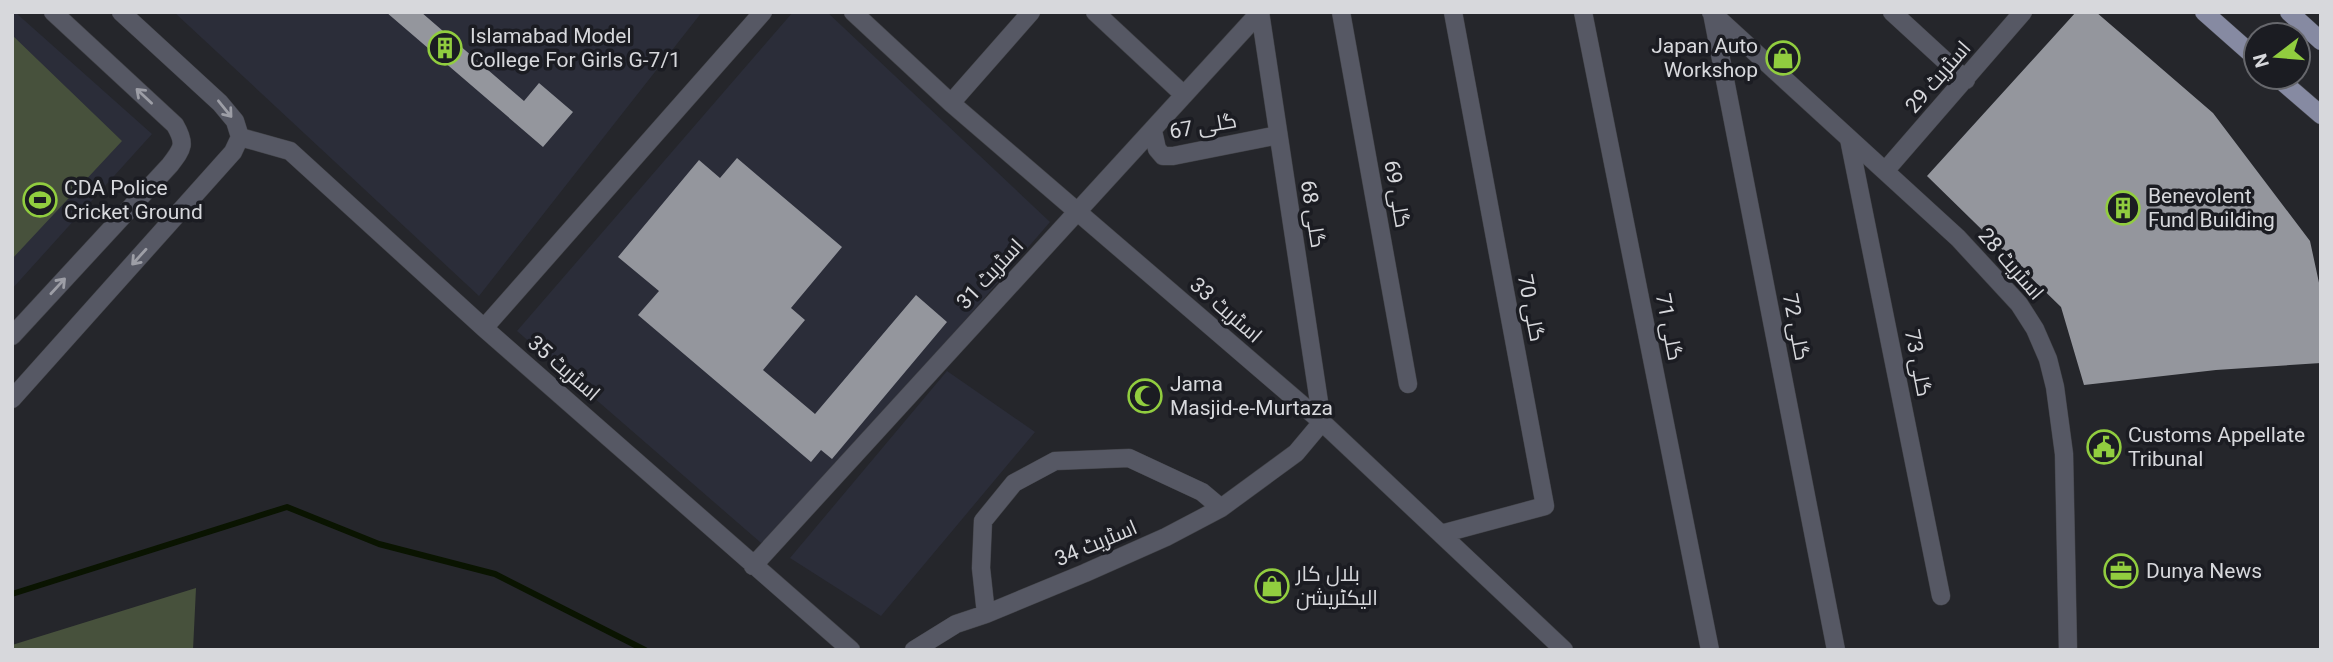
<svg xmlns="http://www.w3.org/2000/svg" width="2333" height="662" font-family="Roboto,Cairo,sans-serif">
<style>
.built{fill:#2b2d39}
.green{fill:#47513c}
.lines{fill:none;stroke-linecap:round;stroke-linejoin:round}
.stream{stroke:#0a1401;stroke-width:6}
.building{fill:#94969d}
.minor-casing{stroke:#414247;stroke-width:19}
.major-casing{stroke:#414247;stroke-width:19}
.minor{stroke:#565864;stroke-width:18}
.major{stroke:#868aa2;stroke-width:18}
.oneway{stroke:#9d9ea6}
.labels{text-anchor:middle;stroke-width:7;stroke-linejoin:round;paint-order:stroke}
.poi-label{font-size:21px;fill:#d7d8dc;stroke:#1b1c22;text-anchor:start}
.street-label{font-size:21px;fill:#d7d8dc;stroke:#1b1c22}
</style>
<rect width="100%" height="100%" fill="#25262b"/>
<path class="built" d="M12,12h3l137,122 -140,155z
M174,12h528l-223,284z
M793,12h34l223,210 -282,327 -251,-218z
M947,371l88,61 -154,184 -91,-58z"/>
<path class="green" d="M12,35l110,106 -110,118z
M196,588l-3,62h-181v-5z"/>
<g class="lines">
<path class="stream" d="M12,594l275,-87 92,37 116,30 150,76"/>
</g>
<path class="building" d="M386,12h35l103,89 15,-18 34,29 -30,35z
M2076,12h20l117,101 97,128 11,51v71l-105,7 -132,15 -23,-78 -134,-131z
M737,158l105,89 -51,61 14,12 -42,50 52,44 101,-119 31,27 -115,137 -11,-9 -10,12 -173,-147 21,-24 -41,-34 81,-97 21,18z"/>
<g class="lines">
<defs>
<path id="minor" d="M853,12l98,91 371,319 242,228
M1095,12l89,83
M1341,12l67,372
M1583,12l127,638
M1711,12l247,226 61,66 16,25 13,30 7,28 9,67 4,196
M1892,12l74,68
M1712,13l124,637
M951,103l80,-91
M1153,131l4,18 6,7h10l105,-21
M240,137l50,14 194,177 367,322
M1849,139l92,457
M1885,171l138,-159
M484,328l279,-316
M12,336l158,-171c13,-17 16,-21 5,-40l-122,-113
M12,399l221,-247 7,-15 -5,-16 -15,-18 -99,-91
M1441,534l104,-28 -92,-494
M753,566l507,-554
M986,614l-5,-46 2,-47 31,-38 41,-22 74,-3 73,34 19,16
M914,650l42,-26 30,-10 99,-41 81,-36 55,-29 75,-55 26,-31 -62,-410"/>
<path id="major" d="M2204,12l52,46
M2289,12l32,29
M2277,77l44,38"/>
</defs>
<use href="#minor" class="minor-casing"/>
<use href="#major" class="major-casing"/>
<use href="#minor" class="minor"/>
<use href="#major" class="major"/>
</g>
<defs><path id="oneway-shaft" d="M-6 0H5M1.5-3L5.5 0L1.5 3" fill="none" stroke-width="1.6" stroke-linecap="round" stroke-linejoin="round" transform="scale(1.75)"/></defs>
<g class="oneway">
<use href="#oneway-shaft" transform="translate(144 96) rotate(-137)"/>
<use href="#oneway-shaft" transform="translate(225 109) rotate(51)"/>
<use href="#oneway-shaft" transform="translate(139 257) rotate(132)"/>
<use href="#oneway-shaft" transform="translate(58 286) rotate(-47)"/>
</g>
<defs>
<symbol id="building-ring" viewBox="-11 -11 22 22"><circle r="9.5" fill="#1b1c22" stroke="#91cd3f" stroke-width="1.5"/><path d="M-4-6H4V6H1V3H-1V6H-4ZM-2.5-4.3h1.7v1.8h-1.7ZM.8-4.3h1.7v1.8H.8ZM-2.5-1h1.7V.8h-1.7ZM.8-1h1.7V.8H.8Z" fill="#91cd3f"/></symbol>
<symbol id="shop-ring" viewBox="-11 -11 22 22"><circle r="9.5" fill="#1b1c22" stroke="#91cd3f" stroke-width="1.5"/><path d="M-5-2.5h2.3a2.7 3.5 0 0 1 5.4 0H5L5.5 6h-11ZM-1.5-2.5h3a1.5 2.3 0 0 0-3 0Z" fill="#91cd3f"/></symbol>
<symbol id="stadium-ring" viewBox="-11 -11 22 22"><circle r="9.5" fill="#1b1c22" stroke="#91cd3f" stroke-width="1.5"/><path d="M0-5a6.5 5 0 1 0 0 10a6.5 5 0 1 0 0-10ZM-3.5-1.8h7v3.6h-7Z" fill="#91cd3f"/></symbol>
<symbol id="mosque-ring" viewBox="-11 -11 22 22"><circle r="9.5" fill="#1b1c22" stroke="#91cd3f" stroke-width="1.5"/><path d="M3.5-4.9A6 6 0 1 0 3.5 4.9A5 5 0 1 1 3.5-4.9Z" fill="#91cd3f"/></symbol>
<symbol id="civic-ring" viewBox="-11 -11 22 22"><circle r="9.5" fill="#1b1c22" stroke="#91cd3f" stroke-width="1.5"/><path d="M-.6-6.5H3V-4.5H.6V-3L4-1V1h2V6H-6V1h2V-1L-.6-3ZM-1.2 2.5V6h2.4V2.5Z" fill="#91cd3f"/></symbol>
<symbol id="office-ring" viewBox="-11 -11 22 22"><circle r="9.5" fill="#1b1c22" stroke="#91cd3f" stroke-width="1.5"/><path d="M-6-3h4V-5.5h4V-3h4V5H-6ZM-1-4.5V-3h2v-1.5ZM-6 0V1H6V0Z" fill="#91cd3f"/></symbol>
</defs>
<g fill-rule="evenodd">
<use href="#building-ring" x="426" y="29" width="38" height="38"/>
<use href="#shop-ring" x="1764" y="39" width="38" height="38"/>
<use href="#stadium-ring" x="21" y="181" width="38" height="38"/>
<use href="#building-ring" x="2104" y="189" width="38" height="38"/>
<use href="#mosque-ring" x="1126" y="377" width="38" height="38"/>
<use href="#civic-ring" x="2085" y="428" width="38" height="38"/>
<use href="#office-ring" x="2102" y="552" width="38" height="38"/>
<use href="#shop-ring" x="1253" y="567" width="38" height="38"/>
</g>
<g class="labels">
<g class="poi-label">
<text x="470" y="43">Islamabad Model<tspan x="470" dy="24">College For Girls G-7/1</tspan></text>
<text x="1758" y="53" text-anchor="end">Japan Auto<tspan x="1758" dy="24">Workshop</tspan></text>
<text x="64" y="195">CDA Police<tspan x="64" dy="24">Cricket Ground</tspan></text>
<text x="2148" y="203">Benevolent<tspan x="2148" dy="24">Fund Building</tspan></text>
<text x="1170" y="391">Jama<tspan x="1170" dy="24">Masjid-e-Murtaza</tspan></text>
<text x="2128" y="442">Customs Appellate<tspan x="2128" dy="24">Tribunal</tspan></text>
<text x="2146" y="578">Dunya News</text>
<text x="1296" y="581">بلال کار<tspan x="1296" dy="24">الیکٹریشن</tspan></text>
</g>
<g class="street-label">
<text transform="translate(1938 77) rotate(-49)" y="7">اسٹریٹ 29</text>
<text transform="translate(1203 126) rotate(-10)" y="7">گلی 67</text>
<text transform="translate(1397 194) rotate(80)" y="7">گلی 69</text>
<text transform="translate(1313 214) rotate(81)" y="7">گلی 68</text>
<text transform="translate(2011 264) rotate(49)" y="7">اسٹریٹ 28</text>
<text transform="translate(990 274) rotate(-47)" y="7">اسٹریٹ 31</text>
<text transform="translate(1531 308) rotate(79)" y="7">گلی 70</text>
<text transform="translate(1226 310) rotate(41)" y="7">اسٹریٹ 33</text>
<text transform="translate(1669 327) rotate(79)" y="7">گلی 71</text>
<text transform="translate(1796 327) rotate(79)" y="7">گلی 72</text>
<text transform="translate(1918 363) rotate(79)" y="7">گلی 73</text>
<text transform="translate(564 368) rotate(41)" y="7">اسٹریٹ 35</text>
<text transform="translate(1096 543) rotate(-23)" y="7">اسٹریٹ 34</text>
</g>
</g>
<rect width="2333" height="662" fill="none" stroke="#d7d8dc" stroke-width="28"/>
<g transform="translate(2277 56) rotate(254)"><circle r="33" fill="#1b1c22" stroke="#66676c" stroke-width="2"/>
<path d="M0-5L12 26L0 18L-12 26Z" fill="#91cd3f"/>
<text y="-10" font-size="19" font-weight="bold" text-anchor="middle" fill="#d7d8dc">N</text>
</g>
</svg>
